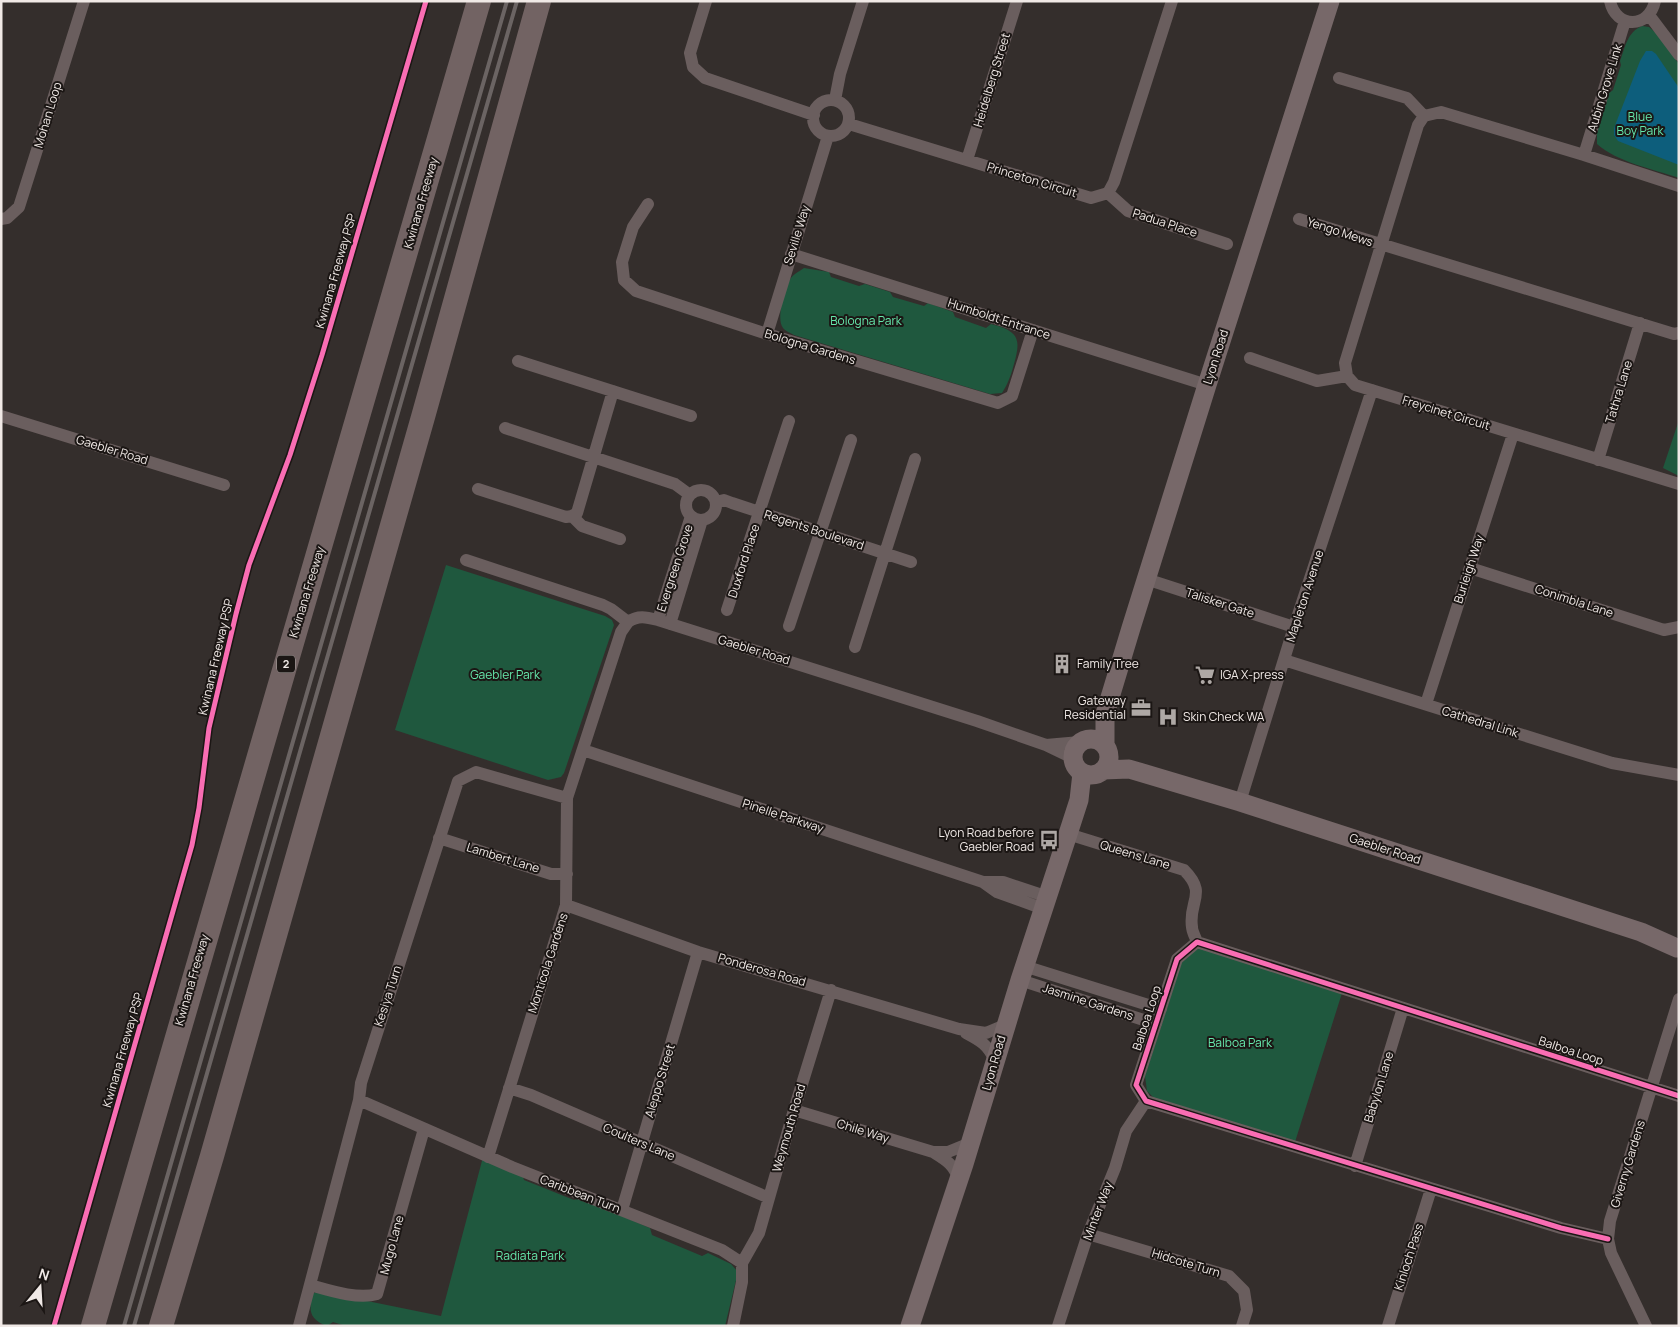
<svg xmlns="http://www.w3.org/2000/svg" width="1680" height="1327" font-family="Manrope,sans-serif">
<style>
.green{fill:#1f583e}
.water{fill:#0d5e7c}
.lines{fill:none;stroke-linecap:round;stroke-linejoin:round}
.street{stroke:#6a5e5e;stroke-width:12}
.secondary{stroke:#776869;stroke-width:19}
.highway{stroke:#726363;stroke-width:24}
.rail{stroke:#6b6463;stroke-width:4}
.cycleway-casing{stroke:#1b1614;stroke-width:8}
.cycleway{stroke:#f96db3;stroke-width:5}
.labels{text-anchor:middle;stroke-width:4;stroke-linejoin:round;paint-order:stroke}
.shield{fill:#1b1614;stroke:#b0aaa7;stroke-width:1}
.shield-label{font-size:11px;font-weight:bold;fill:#f0e9e6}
.street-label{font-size:12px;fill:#f0e9e6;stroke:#1b1614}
.park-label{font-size:12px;fill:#66e8ac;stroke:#1b1614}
.poi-label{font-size:12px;fill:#f0e9e6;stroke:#1b1614;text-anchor:start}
</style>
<rect width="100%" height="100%" fill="#342e2c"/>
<path class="green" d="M1642,26l7,1 7,6 23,31v114c-26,-9 -62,-16 -82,-34v-12l12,-39 4,-3 8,-25 -1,-4c5,-13 7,-29 22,-35z
M804,268l25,4 2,5 28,9 6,-2 25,8 3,5 31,9 4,-3 25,9 2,5 31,11 5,-4c26,7 31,13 23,40 -3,11 -6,20 -12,29l-12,1 -196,-59c-3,-2 -9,-4 -11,-7 -7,-9 1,-37 6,-47 3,-6 9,-9 15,-13z
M1679,420v56l-16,-8z
M446,565l159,51 7,4 2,5 -50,148 -3,4 -13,3 -153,-50z
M1199,948l143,45 -47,149 -139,-42 -9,-9 -2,-15 37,-115z
M483,1157l39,16 2,7 50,20 6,-2 70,30 2,7 50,21 6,-3 23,11 7,8 -13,54h-379l-13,-4 -6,4c-18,-7 -18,-15 -15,-32l6,-3 123,25z"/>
<path class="water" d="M1646,51h6l4,3 23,34v77l-61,-24 -4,-6v-7l26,-67z"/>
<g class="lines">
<path class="street" d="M706,1l-16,52 3,14 12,11 109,37
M1610,1c6,28 39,28 45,0
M1649,15l30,40
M1339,78l68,20 17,18
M835,100l5,-26 23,-73
M813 118a18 18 0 1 1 36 0a18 18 0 1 1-36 0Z
M849,124l242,74 17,-5 6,-11 58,-181
M1584,155l41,-134
M967,160l50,-159
M1679,186l-95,-31 -143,-43 -17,4 -6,9 -73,238 2,13 8,9 324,99
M1108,193l20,18 99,33
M648,204l-15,23 -11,35 2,18 12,11 131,43 231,69 14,-7 21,-66
M1,219l6,-1 12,-11 65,-206
M1299,219l375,115 5,-1
M791,254l416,131
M767,334l61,-198
M1250,358l67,23 30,-5
M518,361l173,55
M1,416l223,69
M505,428l170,56 15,11
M1598,460l42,-137
M478,489l88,28 6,-1 5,-3 36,-122
M686 505a15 15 0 1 1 30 0a15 15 0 1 1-30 0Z
M716,502l8,-2 8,3 179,59
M572,516l10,10 38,13
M466,560l137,45 8,4 17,13c10,-7 18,-5 30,-2l319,101 69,24 27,13
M1470,568l194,62 15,-3
M1146,579l148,48
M727,610l62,-189
M658,620l33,-104
M670,624l32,-104
M789,626l62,-186
M855,647l60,-188
M1284,660l328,103 67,12
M1426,704l87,-270
M1046,745l34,-3
M583,750l400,132 14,10 47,17
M1240,802l54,-175 78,-237
M1068,834l116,36c24,24 4,31 8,57 0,5 4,11 5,15
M439,838l112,36h16
M983,882h20l45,15
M566,905l132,47 261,77 27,4 19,-8
M1024,966l137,43
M1020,980l136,44
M966,1033c15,8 21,11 29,27
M509,1088l22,7 238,103
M359,1100l153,67 210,83 20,13v19l-9,44
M794,1110l139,42c13,8 22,13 26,29
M933,1152h15l22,-9
M488,1157l78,-252 1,-107 54,-166 7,-10
M1355,1166l48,-158
M622,1210l76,-258
M1088,1234l141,42 15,15 3,19 -5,16
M1608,1239l-47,-11 -415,-127 -10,-16 41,-126 20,-17 482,154
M742,1263l17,-30 35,-123 37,-120
M310,1285c18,5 48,15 67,9l47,-165
M299,1326l60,-226 2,-17 97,-302 18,-9 91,26
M1058,1326l30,-92 27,-66 11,-37 20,-30
M1388,1326l43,-137
M1646,1326l-35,-73 -3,-14 2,-18 69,-222"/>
<path class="secondary" d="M1073 757a18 18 0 1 1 36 0a18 18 0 1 1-36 0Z
M1105,746v-32l26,-86 76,-243 123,-384
M1103,770l26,-1 111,33 401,130 36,16
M910,1326l54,-162 56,-184 48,-146 11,-34 3,-27"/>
<path class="highway" d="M93,1326c127,-442 259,-883 386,-1325
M161,1326l51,-170 211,-739 116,-416"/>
<path class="rail" d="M124,1326l383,-1325
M134,1326l383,-1325"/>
<defs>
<path id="cycleway" d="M1608,1239l-47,-11 -415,-127 -10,-16 41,-126 20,-17 482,154
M54,1326l138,-481 7,-37 10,-80 27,-114 13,-49 41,-110 32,-100 104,-354"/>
</defs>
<use href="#cycleway" class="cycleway-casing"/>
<use href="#cycleway" class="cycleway"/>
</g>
<defs>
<symbol id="building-bare" viewBox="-9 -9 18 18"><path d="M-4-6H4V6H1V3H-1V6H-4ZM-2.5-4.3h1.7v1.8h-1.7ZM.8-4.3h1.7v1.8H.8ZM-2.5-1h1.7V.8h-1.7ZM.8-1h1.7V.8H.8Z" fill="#aea8a5" stroke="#1b1614" stroke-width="2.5" paint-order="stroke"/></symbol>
<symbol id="supermarket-bare" viewBox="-9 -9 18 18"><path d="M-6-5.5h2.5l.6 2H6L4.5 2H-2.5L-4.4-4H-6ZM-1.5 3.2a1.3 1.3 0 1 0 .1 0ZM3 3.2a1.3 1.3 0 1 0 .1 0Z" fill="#aea8a5" stroke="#1b1614" stroke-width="2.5" paint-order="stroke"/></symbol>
<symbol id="office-bare" viewBox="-9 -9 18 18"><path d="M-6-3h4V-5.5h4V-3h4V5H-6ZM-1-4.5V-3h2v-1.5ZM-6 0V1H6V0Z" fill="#aea8a5" stroke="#1b1614" stroke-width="2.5" paint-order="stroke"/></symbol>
<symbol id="hospital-bare" viewBox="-9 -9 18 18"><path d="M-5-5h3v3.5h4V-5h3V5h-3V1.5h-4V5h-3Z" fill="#aea8a5" stroke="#1b1614" stroke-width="2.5" paint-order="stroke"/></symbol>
<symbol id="bus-bare" viewBox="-9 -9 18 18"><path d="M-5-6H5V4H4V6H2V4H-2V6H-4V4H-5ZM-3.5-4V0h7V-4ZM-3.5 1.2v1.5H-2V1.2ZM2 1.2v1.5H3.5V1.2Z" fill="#aea8a5" stroke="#1b1614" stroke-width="2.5" paint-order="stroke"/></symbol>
</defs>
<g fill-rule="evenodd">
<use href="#building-bare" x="1048" y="650" width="28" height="28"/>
<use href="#supermarket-bare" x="1191" y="661" width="28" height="28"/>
<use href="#office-bare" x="1127" y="694" width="28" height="28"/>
<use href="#hospital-bare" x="1154" y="703" width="28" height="28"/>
<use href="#bus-bare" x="1035" y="826" width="28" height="28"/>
</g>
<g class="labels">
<rect class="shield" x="277" y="655.5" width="18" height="17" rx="4"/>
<g class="shield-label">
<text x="286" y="668">2</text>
</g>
<g class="street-label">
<text transform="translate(992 80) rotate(-73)" y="4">Heidelberg Street</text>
<text transform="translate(1605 88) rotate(-73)" y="4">Aubin Grove Link</text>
<text transform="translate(48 115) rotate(-73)" y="4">Mohan Loop</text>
<text transform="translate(1032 180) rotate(17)" y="4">Princeton Circuit</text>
<text transform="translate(421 203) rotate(-74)" y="4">Kwinana Freeway</text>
<text transform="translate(1165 223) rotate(18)" y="4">Padua Place</text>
<text transform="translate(1340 232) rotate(18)" y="4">Yengo Mews</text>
<text transform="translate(797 235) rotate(-73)" y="4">Seville Way</text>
<text transform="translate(336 271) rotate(-74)" y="4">Kwinana Freeway PSP</text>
<text transform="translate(999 319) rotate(18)" y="4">Humboldt Entrance</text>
<text transform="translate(810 347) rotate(17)" y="4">Bologna Gardens</text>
<text transform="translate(1216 357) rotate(-72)" y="4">Lyon Road</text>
<text transform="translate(1619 392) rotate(-73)" y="4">Tathra Lane</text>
<text transform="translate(1446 413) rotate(17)" y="4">Freycinet Circuit</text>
<text transform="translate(112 450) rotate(17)" y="4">Gaebler Road</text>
<text transform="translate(814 530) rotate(18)" y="4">Regents Boulevard</text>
<text transform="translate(744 561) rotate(-72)" y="4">Duxford Place</text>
<text transform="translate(675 568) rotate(-72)" y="4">Evergreen Grove</text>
<text transform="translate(1469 569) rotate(-72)" y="4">Burleigh Way</text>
<text transform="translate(307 592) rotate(-73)" y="4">Kwinana Freeway</text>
<text transform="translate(1305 596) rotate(-72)" y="4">Mapleton Avenue</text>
<text transform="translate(1574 601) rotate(18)" y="4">Conimbla Lane</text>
<text transform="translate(1220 603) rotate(18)" y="4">Talisker Gate</text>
<text transform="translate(754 650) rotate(17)" y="4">Gaebler Road</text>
<text transform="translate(216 657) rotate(-77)" y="4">Kwinana Freeway PSP</text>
<text transform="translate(1480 722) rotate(17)" y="4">Cathedral Link</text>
<text transform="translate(783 816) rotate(18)" y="4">Pinelle Parkway</text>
<text transform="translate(1385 849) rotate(18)" y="4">Gaebler Road</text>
<text transform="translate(1135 855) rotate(17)" y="4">Queens Lane</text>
<text transform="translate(503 858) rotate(17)" y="4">Lambert Lane</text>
<text transform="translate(548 963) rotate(-72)" y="4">Monticola Gardens</text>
<text transform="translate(762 970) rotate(16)" y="4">Ponderosa Road</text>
<text transform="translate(192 980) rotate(-74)" y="4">Kwinana Freeway</text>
<text transform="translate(388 996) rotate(-72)" y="4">Kesiya Turn</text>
<text transform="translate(1088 1002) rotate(18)" y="4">Jasmine Gardens</text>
<text transform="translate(1147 1018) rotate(-72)" y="4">Balboa Loop</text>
<text transform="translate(123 1050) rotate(-74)" y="4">Kwinana Freeway PSP</text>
<text transform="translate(1571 1051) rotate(18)" y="4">Balboa Loop</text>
<text transform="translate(994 1063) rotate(-74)" y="4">Lyon Road</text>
<text transform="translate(660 1081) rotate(-73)" y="4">Aleppo Street</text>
<text transform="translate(1379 1087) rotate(-73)" y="4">Babylon Lane</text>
<text transform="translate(789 1128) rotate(-74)" y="4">Weymouth Road</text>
<text transform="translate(863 1131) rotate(17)" y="4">Chile Way</text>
<text transform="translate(639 1142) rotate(23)" y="4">Coulters Lane</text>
<text transform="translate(1628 1164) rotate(-73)" y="4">Giverny Gardens</text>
<text transform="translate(580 1194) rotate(21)" y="4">Caribbean Turn</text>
<text transform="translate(1098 1211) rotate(-69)" y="4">Minter Way</text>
<text transform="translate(392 1245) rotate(-75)" y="4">Mugo Lane</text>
<text transform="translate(1409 1257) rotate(-72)" y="4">Kinloch Pass</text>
<text transform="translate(1186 1263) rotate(17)" y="4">Hidcote Turn</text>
</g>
<g class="park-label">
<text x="1640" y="121">Blue<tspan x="1640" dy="14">Boy Park</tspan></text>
<text x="866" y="325">Bologna Park</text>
<text x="505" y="679">Gaebler Park</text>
<text x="1240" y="1047">Balboa Park</text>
<text x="530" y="1260">Radiata Park</text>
</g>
<g class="poi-label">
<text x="1077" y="668">Family Tree</text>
<text x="1220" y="679">IGA X-press</text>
<text x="1126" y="705" text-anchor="end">Gateway<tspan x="1126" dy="14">Residential</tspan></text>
<text x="1183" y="721">Skin Check WA</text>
<text x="1034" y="837" text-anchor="end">Lyon Road before<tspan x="1034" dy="14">Gaebler Road</tspan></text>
</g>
</g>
<rect width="1680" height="1327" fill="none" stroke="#f0e9e6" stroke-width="5"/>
<g transform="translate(40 1287) rotate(18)" stroke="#1b1614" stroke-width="4" paint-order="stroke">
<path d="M0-4L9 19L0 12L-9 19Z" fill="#f0e9e6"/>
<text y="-8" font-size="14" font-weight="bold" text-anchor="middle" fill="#f0e9e6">N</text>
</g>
</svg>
